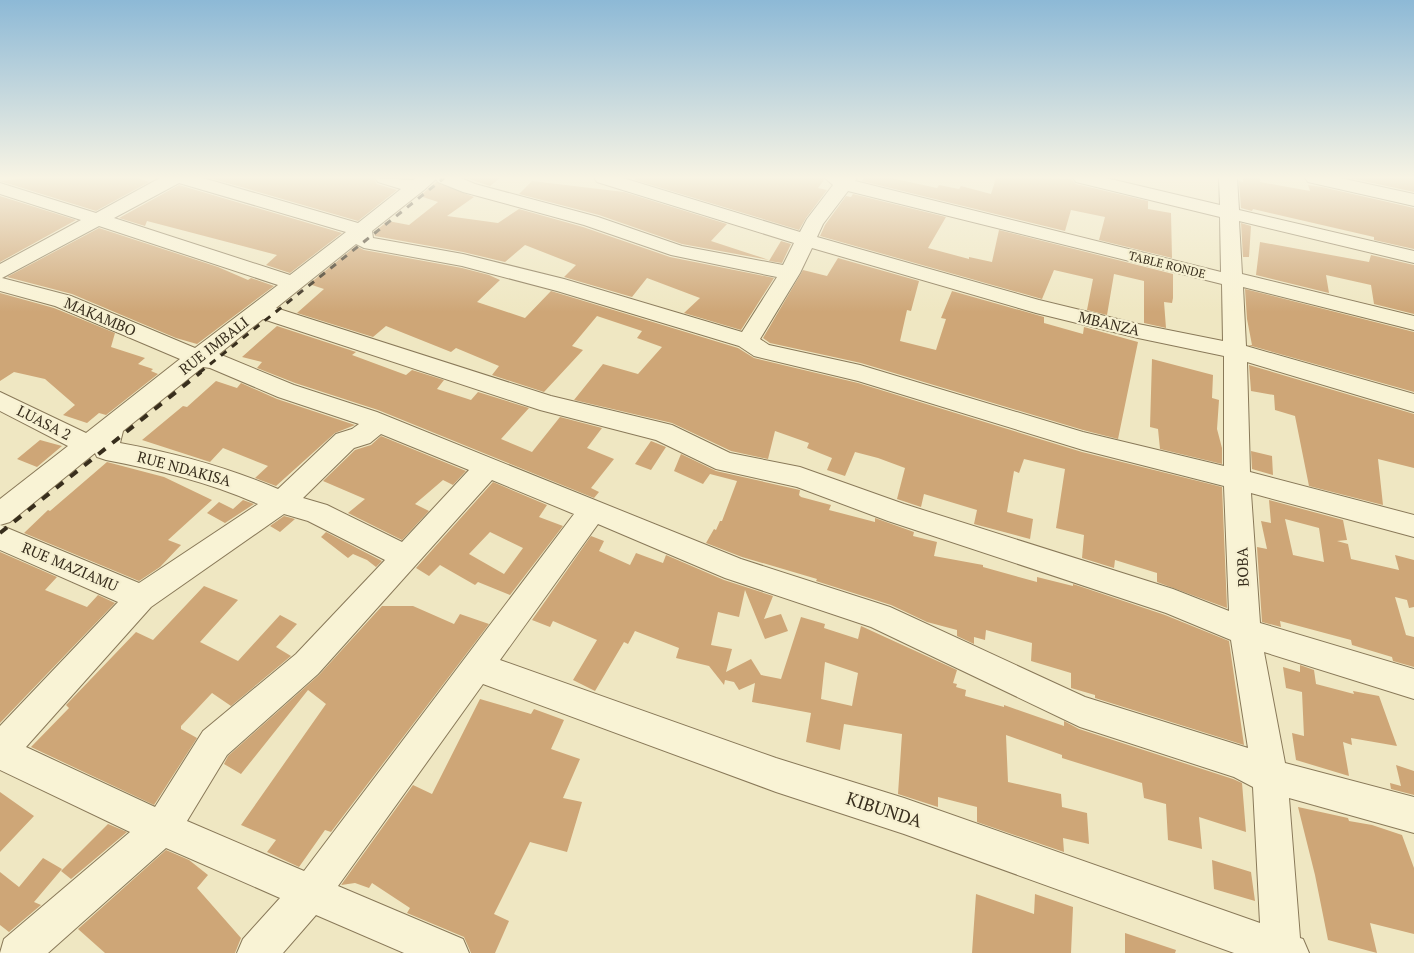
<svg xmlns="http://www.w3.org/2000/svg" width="1414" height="953" font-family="'PT Serif',serif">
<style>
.building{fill:#cea677;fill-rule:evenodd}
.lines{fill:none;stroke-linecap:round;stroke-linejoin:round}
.minor-casing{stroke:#897959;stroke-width:2}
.minor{fill:#f9f3d5;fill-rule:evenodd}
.rail-far1{stroke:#382e1d;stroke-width:3;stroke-dasharray:7 7;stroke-linecap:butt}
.rail{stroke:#382e1d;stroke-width:4;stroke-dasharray:9 9;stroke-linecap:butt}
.labels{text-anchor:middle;stroke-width:4.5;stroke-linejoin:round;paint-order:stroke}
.far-street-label{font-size:12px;fill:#382e1d;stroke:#f6f0d1}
.street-label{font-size:15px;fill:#382e1d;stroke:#f6f0d1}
.near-street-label{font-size:18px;fill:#382e1d;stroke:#f6f0d1}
</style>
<rect width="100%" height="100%" fill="#efe7c2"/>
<path class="building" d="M28,178h110l11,4 -53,29 -96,-30z
M210,178h163l4,6 20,6 -39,31z
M466,178h34l-10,8z
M636,178h187l1,2 -6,8 9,2 -21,28 -7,12 -164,-50z
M864,178h27l46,10 2,-3 20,4 2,-3 30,8 5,-16 75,1 5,5 72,17v8l23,4 1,45 -73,-18 6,-23 -34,-7 -6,21 -203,-50z
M1243,178h17v4l50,9 -2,-6 14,2 92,21v41l-40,-9v-3l-121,-28 -1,2 -11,-3 -2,-27 4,1z
M1350,178h64v14z
M532,181l92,11 103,32 -16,17 58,19 -87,-16 -83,-29 -80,-21z
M436,182l38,15 -27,19 51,7 21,-14 64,18 87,30 104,21 -33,52 -57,-17 16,-15 -53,-20 -15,19 -68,-20 12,-12 -51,-20 -20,17 -42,-10 -88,-16 -1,-4 14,-11 21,4 29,-23 -18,-6z
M179,185l163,48 -52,40 -24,-8 11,-10 -130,-34 -2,5 -26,-8z
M853,194l93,23 -18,31 41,11v-2l23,5 7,-32 174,44v24l-1,5 -8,-1 2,26 -22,-5v-42l-30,-7 -7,41 -20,-5 6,-31 -39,-9 -12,29 -222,-63 5,-11 21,-29 5,1z
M0,196l76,24 -76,42z
M1241,223l10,3 -2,31h-6z
M99,228l119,39 30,13 3,-2 23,8 -77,58 -21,-6 -104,-44 -65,-17z
M781,241l10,3 -9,19 -13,-2z
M1260,242l109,20 2,-7 43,10v49l-40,-10 -3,-19 -45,-10 3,18 -73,-18z
M356,246l8,4 98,18 27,7 11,5 -23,22 48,16 26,-27 187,57 16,10 104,25 224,69 140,35 5,121 -70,-26v-9l-42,-13 -1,8 -32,-10 2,-23 -28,-7 9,-59 -41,-10 -5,14 -5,-2 -7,41 26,7 -3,20 -56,-15 3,-14 -53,-16 -3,13 -24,-8 8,-31 -27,-10 -23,-6 -10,24 -18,-6 5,-12 -25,-10 2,-5 -34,-12 -7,28 -37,-8 -59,-28 -98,-23 29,-36 35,10 24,-27 -25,-9 5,-7 -45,-15 -25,30 11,4 -39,42 -52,-17 7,-9 -43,-18 -5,4 -65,-26 -13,11 -76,-24 27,-24 -15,-5z
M838,258l81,23 -8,30 -4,-1 -7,31 36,9 10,-31 -5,-1 11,-27 92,26v6l39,11 1,-7 54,15 -20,97 -35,-9 -222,-67 -91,-20 -7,-5 40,-68 24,6z
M1245,289l169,43v60l-166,-47h4l-5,-26z
M0,293l54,15 61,25 -4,14 34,11 -7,6 15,5 -2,2 7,3 -52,41 -7,-2 -12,10 -24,-8 12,-10 -30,-26 -31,-7 -14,9z
M277,326l79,26 -4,3 54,20 6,-5 32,10 -7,9 34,11 7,-8 51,16 -28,31 31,13 28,-35 42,11 -15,20 27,11 -23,29 8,4 -5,6 -216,-88 -83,-27 -38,-15 5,-6 -20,-5z
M1152,359l61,16 -1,23 7,2 -2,29 5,19v16l-62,-15 -2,-20 -8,-2z
M1249,365l165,49v54l-36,-9 5,46 -74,-19 -14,-70 -20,-6 -1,-15 -23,-4z
M216,381l21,7 4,-5 36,16 78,26 -20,8 -59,53 -21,-8 13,-12 -45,-18 -13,14 -68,-22 41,-34 4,1z
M381,436l85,35 -13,14 -10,-5 -28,24 14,7 -27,29 -54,-27 17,-14 -42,-18 32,-31 16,-5z
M40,440l22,6 -25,21 -20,-8z
M651,441l15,6 -15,23 -16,-6z
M1251,451l21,5 1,19 -21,-6z
M681,454l35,17 84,19 -1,5 2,2 30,8 -2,5 46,12v-4l39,14 -1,4 24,6 -3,14 49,9v2l54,15v-5l36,9v-2l92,31 64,26 15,104 -149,-47v-3l-24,-7v-15l-40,-12 1,-18 -46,-13 -1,10 -11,-3v7l-17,-8v-6l-30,-8 -36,-17 -75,-24 1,-2 -75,-22 -36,-14 8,-14 2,1 4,-9h2l15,-40 -27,-7 -7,10 -29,-13z
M107,462l57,15 48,23 -44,40 13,5 -21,22 -21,14 -115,-48 24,-23 2,1z
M493,482l54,23 -8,12 24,9 -53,69 -32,-13 -3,3 -35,-20 -11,11 -13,-8zM490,532l33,16 -19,26 -35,-20z
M243,500l11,4 -29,19 -18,-10 12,-11 14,7z
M1269,500l74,20 4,20 -10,1 11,3 3,15 48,11 -4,-15 19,5v47l-5,1 -2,-8 -12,-3 11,38 8,2v30l-21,-6 -1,-4 -40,-12 -1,-5 -71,-19 1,6 -19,-5 -5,-75 10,2 -6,-28 10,2zM1285,519l34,9 5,34 -31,-7z
M284,516l11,3 -15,13 -10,-6z
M326,532l56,29 -6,6 -9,-7 -14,-6 -5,4 -27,-21z
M591,536l13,5 -5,10 31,14 6,-12 27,10 3,-8 58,25 49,16 -9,23 17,-5 7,17 -23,8 -20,-49 -6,27 -21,-5 -7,33 21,4 -6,23 25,-13 10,16 20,4 20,-62 24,7 -1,4 34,11 3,-13 96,44 -4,13 4,1 -1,3 10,3 -1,6 39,11v-2l60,21v-5l15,8 154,50 9,4 4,49 -47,-15 3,32 -34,-9 -2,-36 -22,-6 -2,-15 -80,-25v-3l-56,-20 2,47 53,12 1,13 25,6 2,31 -26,-6 1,14 -87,-30v-15l-39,-10v10l-40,-13 4,-60 -58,-10 -4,26 -34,-8 5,-29 -59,-11 3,-19 -16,7 -5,-8 -9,-2 -1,5 -15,-19 -33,-8 3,-10 -44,-17 -7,13 -4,-2 -29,49 -22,-11 24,-40 -44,-19 -3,6 -18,-7zM825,662l33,11 -6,33 -31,-7z
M0,552l57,25 -12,13 42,17 11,-12 17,8 -115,120z
M204,586l34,14 -38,42 38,19 42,-46 17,9 -21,23 15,9 -60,50 -19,-13 -31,33v3l16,9 -43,67 -123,-58 38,-39 -3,-3 70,-73 17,8z
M382,606h31l41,18 6,-10 29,10 -158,208 -6,-2 -26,37 -32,-15 9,-12 -35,-15 85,-121 -18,-14 -67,84 -17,-10 4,-8 91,-81z
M1300,665l14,5 2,14 38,10 -1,-3 26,5 18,50 -46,-8 1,7 -9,-3 6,34 -53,-16 -4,-27 12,3 -2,-44 -16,-4 -3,-21 17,5z
M480,699l51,15 3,-5 30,11 -13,29 29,10 -17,39 19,4 -15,50 -37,-10 -36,72 15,7 -14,32h-24l-7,-16 -57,-24 3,-5 -38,-25 -3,5 -14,-5 -14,2 72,-100 19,9z
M1396,765l18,6v24l-23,-6 -1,-6 11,3z
M0,792l34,24 -34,36z
M1298,807l50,11 1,3 23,4 30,10 12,33v66l-44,-11 7,30 -49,-13 -13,-65z
M108,824l19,8 -56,47 -10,-8z
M166,850l23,10 19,15 -11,13 44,50 -6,15h-130l-27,-24z
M43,858l19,11 -28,33 7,3 -32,27 -9,-7v-53l19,15z
M1212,860l39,12 4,29 -41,-12z
M976,894l58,20 1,-20 38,13 -2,46h-99z
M1125,933l51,17 -1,3h-50z"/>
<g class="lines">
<defs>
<path id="minor" d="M160,178h43l155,45 43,-34 -23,-7 -3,-4 38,2 2,-2h46l14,6 123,33 84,29 101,19 11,-22 -197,-61 -3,-4h29l177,54 7,-13 26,-34 -8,-7h32l-2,3 366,91 -1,-55 -144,-35 -3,-4h33l114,27 -1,-27h18l2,32 175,41v12l-175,-42 3,53 172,42v14l-171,-43 3,59 168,48v18l-167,-50 3,110 164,43v22l-163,-44 9,130 154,46v30l-150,-47 21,111 129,34v36l-125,-35 11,140 3,1 6,14h-75l-330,-119 -128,-42 -293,-108 -145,202 125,53 6,14h-65l-88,-38 -33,38h-46l6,-14 37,-41 -114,-50 -118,105h-48l4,-14 126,-107 -130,-62v-44l118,-124 -118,-52v-25l139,58 119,-79c-49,-22 -100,-34 -152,-44l-9,-3 -2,-4 -85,69 -10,3v-26l68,-53 -68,-35v-19l86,41 94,-74 -125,-53 -55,-15v-27l81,-44 -81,-26v-11l96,30zM436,179l2,3 25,10 121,33 87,30 106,22 -35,55 -178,-53 -101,-25 -90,-16 -1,-7 52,-41zM179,183l167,49 -56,43 -176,-57zM848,191l374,93 1,57 -85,-17 -99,-24 -222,-63 6,-13zM99,226l179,59 -83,63 -124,-52 -69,-18zM356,244l8,4 98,18 95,25 182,55 15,10 104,25 225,69 141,36 5,125 -56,-22 -269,-85 -104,-37 -70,-14 -58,-28 -121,-29 -275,-88zM812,248l224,65 102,25 86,18v110l-141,-34 -223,-67 -91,-20 -9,-6 40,-66zM263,319l277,91 116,30 60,29 81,18 91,34 278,92 65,27 17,108 -163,-51 -195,-90 -149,-48 -364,-147 -83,-27 -75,-31zM203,367l7,1 68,29 81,27 -7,5 -16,5 -58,55c-51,-22 -104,-36 -158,-46l3,-12zM381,434l88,36 -67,72 -75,-37 -24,-7 51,-50 16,-5zM492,480l82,34 -270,357 -117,-50 40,-66 91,-81zM284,514l24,7 77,39 -89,94 -93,77 -48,76 -129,-60 125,-140zM598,524l127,54 146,49 209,100 154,50 19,10 7,136 -356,-125 -128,-40 -276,-98z
M1305,178h35l74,16v12l-106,-24z"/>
</defs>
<use href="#minor" class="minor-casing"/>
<use href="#minor" class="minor"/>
<path class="rail-far1" d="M199,373l245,-195"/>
<path class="rail" d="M0,533l201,-161"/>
</g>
<linearGradient id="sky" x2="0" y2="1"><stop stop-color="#8db9d6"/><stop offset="0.57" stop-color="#f8f4e4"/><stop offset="1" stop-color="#f8f4e4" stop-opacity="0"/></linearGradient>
<rect width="1414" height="312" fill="url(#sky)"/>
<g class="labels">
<g class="far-street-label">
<text transform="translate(1167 265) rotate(14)" y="4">TABLE RONDE</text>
</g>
<g class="street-label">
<text transform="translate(100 317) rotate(23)" y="5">MAKAMBO</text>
<text transform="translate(1109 324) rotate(13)" y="5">MBANZA</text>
<text transform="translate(214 346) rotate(-38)" y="5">RUE IMBALI</text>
<text transform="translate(44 423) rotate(27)" y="5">LUASA 2</text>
<text transform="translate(184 469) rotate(15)" y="5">RUE NDAKISA</text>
<text transform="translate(70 567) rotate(23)" y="5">RUE MAZIAMU</text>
<text transform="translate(1243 567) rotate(-92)" y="5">BOBA</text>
</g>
<g class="near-street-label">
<text transform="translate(884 810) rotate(18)" y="6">KIBUNDA</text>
</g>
</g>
</svg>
